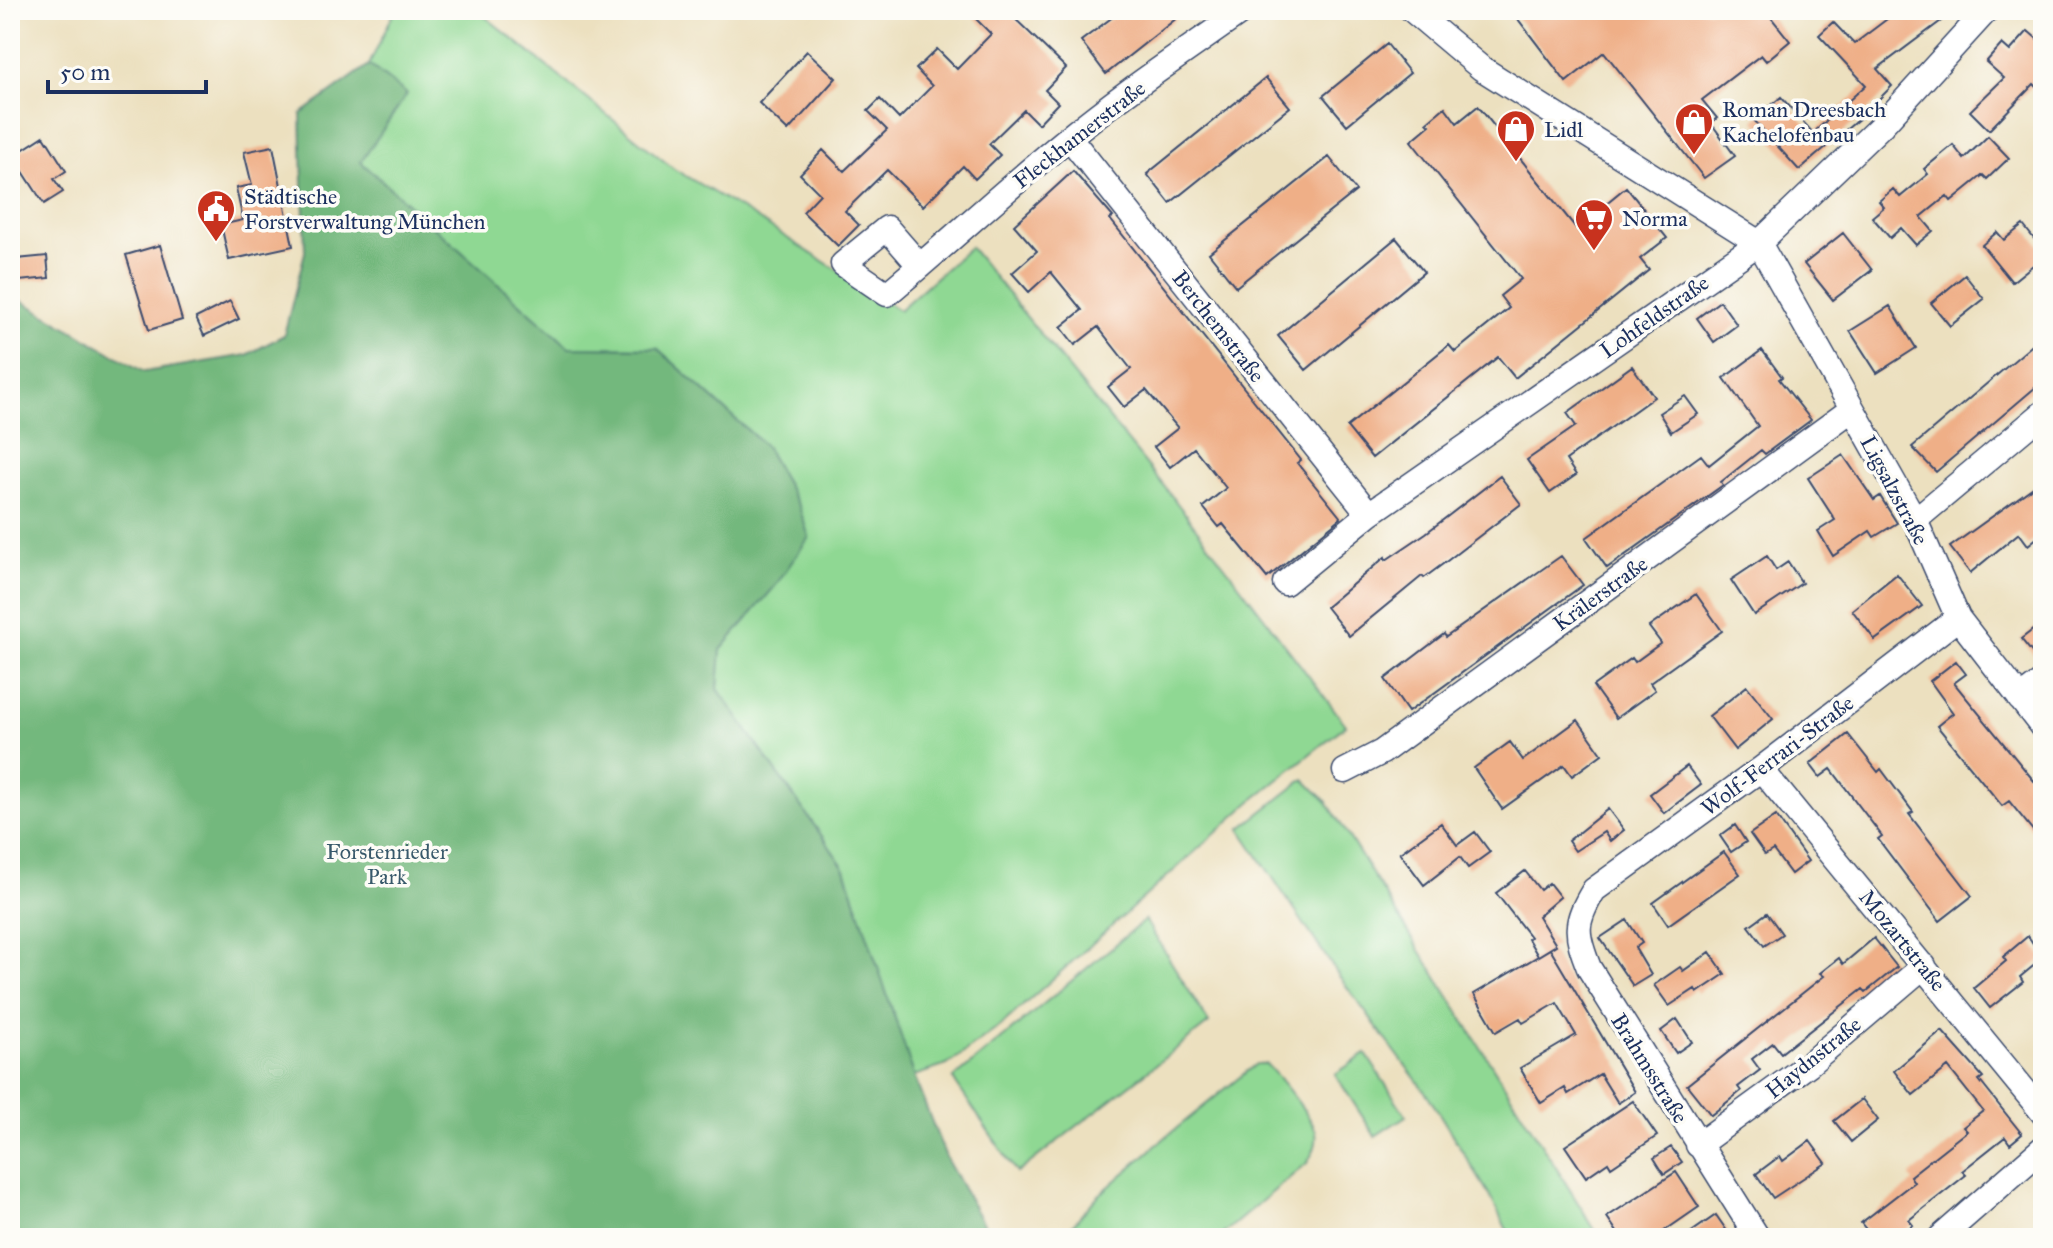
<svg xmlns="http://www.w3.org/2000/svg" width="2053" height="1248" font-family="'IM FELL Great Primer',serif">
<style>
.green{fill:#8fd893;stroke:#558478;stroke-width:2}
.forest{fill:#73b87d;stroke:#47746e;stroke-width:2}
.building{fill:#efaf87}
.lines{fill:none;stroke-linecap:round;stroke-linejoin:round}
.minor-casing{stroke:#3a4a6d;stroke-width:27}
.minor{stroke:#fff;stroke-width:24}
.labels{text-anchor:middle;stroke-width:7;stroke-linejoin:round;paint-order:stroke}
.poi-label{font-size:22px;fill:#1b2f5e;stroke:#fdfcf7;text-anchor:start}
.street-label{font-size:22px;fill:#1b2f5e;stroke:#fdfcf7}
.park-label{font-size:22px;fill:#38596b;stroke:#fdfcf7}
</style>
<rect width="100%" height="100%" fill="#fdfcf7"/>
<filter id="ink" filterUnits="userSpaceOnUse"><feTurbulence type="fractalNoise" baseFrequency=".0125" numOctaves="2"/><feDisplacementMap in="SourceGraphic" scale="16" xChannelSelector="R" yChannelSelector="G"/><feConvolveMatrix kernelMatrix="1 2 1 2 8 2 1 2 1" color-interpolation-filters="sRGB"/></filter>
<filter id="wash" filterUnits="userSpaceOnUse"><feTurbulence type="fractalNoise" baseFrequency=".006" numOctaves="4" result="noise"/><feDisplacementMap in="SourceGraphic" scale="32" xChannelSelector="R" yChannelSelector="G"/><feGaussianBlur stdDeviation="1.8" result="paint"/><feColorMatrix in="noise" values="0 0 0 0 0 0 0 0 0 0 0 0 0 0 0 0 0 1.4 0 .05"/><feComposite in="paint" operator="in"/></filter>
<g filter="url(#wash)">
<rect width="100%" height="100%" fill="#ece0bf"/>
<path class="green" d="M395,10h82l197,159 79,47 146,94 71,-63 194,239 182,239 -91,73 -256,229 -52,38 -33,11 -69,-207 -127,-180 2,-39 56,-65 23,-78 -34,-61 -108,-98 -88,-1 -209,-185 46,-68 -37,-29z
M1304,779l23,23 273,436h-89l-21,-42 -61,-99 -88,-118 -101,-150z
M1145,920l64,103 -192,150 -64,-94z
M1366,1054l40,62 -31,20 -40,-62z
M1256,1064h10c12,12 46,53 50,68 2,12 -3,21 -9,31l-89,75h-157l36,-41 70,-61z"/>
<path class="forest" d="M369,65l38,29 -46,68 208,185 88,1 108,98 34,61 10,30 -33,48 -55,65 -3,39 127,180 73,218 30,75 43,76h-981v-944l134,78 103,-17 37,-20 21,-83 -4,-138z"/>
<g id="blocks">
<path class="building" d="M967,10h39l60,58 -21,22 13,13 -20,21 -14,-14 -35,34 11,11 -25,24 -12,-13 -40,40 -36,-36 -42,41 14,14 -21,21 -35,-34 17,-18 -20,-20 23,-24 21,21 43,-41 -19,-19 12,-12 19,20 33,-33 -16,-17 21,-20 20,20 34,-35z
M1122,10h65l-81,64 -25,-33z
M1511,10h254l25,31 -24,20 -5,-6 -59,45 15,18 -6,5 24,33 -31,22 -100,-126 -38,30z
M1899,10h35l7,11 -64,48 15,17 -31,31 -62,53 -45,-50 27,-23 32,36 53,-48 -47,-50 14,-13 21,22z
M2028,31l15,13v49l-9,-9 -45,46 -19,-19 34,-33 -18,-16 16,-18 8,7z
M1387,44l23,29 -63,52 -24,-29z
M807,51l29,27 -48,53 -29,-28z
M1266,78l24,29 -120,96 -23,-29z
M1478,106l98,122 50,-41 41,51 -27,21 9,11 -134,108 -17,-21 -126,101 -25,-31 102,-82 6,7 54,-44 -9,-12 21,-17 -110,-138 19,-16 -3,-3 18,-15 12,16z
M44,136l22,35 -12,8 9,13 -19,12 -31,-48z
M1988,136l21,22 -22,21 -4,-4 -32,26 -4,-5 -26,21 12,14 -17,14 -15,-17 -11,10 -18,-21 12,-10 -5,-6 14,-12 7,8 28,-23 -4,-5 29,-24 11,14z
M273,146l20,100 -64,14 -8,-35 22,-5 -7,-32 16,-3 -8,-33z
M1329,157l27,34 -120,96 -27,-34z
M1073,171l40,46 -3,2 191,241 -4,3 44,55 -74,60 -44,-54 -4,3 -16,-20 23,-19 -32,-40 -24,19 -16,-20 24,-19 -32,-38 -22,17 -16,-20 23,-18 -33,-42 -23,18 -14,-18 21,-17 -31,-38 -22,20 -17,-19 25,-22 -23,-26z
M2023,225l20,25v7l-31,25 -30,-37 15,-13 7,8z
M1843,233l29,37 -39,30 -29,-36z
M1396,238l28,34 -118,98 -28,-34z
M160,245l22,75 -33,10 -23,-75z
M47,256l2,22 -30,3 -2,-22z
M1965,275l19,24 -34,27 -19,-23z
M230,301l9,18 -35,17 -8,-18z
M1720,301l17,24 -23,17 -17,-24z
M1890,306l26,42 -39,25 -27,-42z
M2043,336v45l-107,91 -24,-25z
M1762,350l20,27 -3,2 32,41 -46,34 -4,-4 -40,32 2,3 -116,83 -21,-30 115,-83 8,10 49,-39 -34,-48z
M1632,366l22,31 -88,63 10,15 -26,18 -23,-33 49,-34 -9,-13z
M1685,396l13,18 -27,18 -12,-19z
M1843,455l31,45 6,-4 17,27 -23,14 -4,-6 -37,25 -15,-25 17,-11 -27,-42z
M1500,476l21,28 -74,57 -23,17 -2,-2 -73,60 -23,-29 59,-50 1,3 40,-27z
M2043,480v53l-15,12 -9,-12 -49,40 -20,-26z
M1561,556l22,29 -175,127 -23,-33 59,-45 2,3z
M1767,556l9,14 12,-8 14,21 -48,32 -23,-35z
M1897,574l25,32 -47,34 -23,-30z
M1696,594l26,37 -72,52 5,7 -39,28 -23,-32 39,-28 3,4 26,-19 -12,-16z
M2043,622v44l-22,-27z
M1956,661l10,13 -12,9 80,98 9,-8v70l-34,-42 -7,5 -65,-80 16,-13 -23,-32z
M1747,686l26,33 -38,31 -26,-34z
M1578,720l24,34 -30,22 -8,-11 -62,44 -28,-41 36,-26 13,18z
M1848,734l30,38 3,-3 32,43 -4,2 63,82 -32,25 -62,-82 4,-3 -51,-67 -11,8 -10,-13z
M1687,766l14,19 -37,28 -14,-19z
M1608,809l16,21 -14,11 -6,-9 -29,19 -7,-10z
M1776,816l32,45 -17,13 -18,-24 -8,5 -15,-21z
M1441,823l16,22 18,-13 15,20 -22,16 -8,-11 -36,28 -24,-32z
M1735,825l11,17 -15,10 -11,-16z
M1724,852l16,22 -72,51 -15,-22z
M1525,871l15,19 9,-7 11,14 -22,19 18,29 -18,11 -10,-17 2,-2 -34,-44z
M1767,913l15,21 -18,12 -15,-20z
M1627,920l15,23 -7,5 16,27 -18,11 -33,-48z
M2028,936l15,22 -23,19 3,5 -33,26 -16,-20 32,-27 -3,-4z
M1874,938l23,29 -31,25 -3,-3 -82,64 -8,-10 -21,16 8,11 -22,17 3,4 -30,24 -24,-30 137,-109 -4,-3 19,-15 4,6z
M1550,949l85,143 -17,11 -18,-29 -32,20 -3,-6 -24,15 -21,-35 56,-33 -19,-32 -34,20 -3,-5 -24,14 -22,-38z
M1710,952l15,22 -28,19 -2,-4 -26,17 -15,-21 26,-18 3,4z
M1677,1019l15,23 -16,11 -15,-22z
M1942,1031l41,46 -4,3 43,54 -12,10 -5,-7 -43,34 4,4 -57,45 4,5 -17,13h-23l-12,-15 53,-41 -4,-6 57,-45 -4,-4 20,-16 -35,-44 -35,28 -19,-24z
M1862,1099l16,21 -27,22 -17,-21z
M1633,1101l24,35 -46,31 -3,-5 -22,15 -21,-31z
M1810,1141l16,22 -53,35 -17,-24 24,-18 3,5z
M1671,1147l11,15 -18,12 -10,-16z
M1676,1172l23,35 -45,31h-33l-14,-21z
M1716,1215l11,16 -10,7h-34z"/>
</g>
</g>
<g filter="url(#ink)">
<use href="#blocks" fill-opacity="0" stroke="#3a4a6d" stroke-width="2"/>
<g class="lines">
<defs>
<path id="minor" d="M1412,10l69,58 278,175 156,277 43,98 85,110
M1069,137l300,377
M920,266l-33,-38 -44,36 44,30c61,-51 119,-105 180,-155 56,-46 118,-87 177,-129
M1915,520l128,-107
M1285,583l84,-69 390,-271 124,-119 104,-114
M2020,699l23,-18
M1761,769l282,344
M1345,771l37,-19 469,-342
M1698,1145l111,-81 115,-98
M1758,1238l-169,-270c-14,-35 -15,-45 5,-78l167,-121 197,-151
M1940,1238l103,-90"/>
</defs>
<use href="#minor" class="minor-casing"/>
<use href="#minor" class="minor"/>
</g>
</g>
<defs>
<symbol id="shop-pin" viewBox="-11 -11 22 30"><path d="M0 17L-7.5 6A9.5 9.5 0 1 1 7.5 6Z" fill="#c8321e" stroke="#fdfcf7"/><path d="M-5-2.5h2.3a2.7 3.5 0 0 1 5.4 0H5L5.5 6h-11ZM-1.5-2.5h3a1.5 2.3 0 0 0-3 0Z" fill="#fff"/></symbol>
<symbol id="civic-pin" viewBox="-11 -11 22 30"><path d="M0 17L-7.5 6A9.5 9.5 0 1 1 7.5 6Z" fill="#c8321e" stroke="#fdfcf7"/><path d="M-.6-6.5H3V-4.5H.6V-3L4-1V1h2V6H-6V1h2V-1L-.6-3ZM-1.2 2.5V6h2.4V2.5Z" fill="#fff"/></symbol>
<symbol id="supermarket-pin" viewBox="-11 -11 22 30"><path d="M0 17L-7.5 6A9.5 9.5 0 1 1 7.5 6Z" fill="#c8321e" stroke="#fdfcf7"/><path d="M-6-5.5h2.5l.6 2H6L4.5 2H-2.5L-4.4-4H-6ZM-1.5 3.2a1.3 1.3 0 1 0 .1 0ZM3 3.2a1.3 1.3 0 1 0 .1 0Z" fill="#fff"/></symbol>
</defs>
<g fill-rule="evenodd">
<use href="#shop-pin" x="1672" y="100" width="44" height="60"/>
<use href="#shop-pin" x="1494" y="107" width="44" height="60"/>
<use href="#civic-pin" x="194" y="187" width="44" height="60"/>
<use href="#supermarket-pin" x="1572" y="196" width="44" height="60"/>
</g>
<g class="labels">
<g class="poi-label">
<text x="1722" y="117">Roman Dreesbach<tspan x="1722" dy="25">Kachelofenbau</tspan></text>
<text x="1544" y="137">Lidl</text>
<text x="244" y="204">Städtische<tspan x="244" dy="25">Forstverwaltung München</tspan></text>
<text x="1622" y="226">Norma</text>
</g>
<g class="street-label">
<text transform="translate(1079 134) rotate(-38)" y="8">Fleckhamerstraße</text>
<text transform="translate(1654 316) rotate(-35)" y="8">Lohfeldstraße</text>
<text transform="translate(1219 326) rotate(52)" y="8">Berchemstraße</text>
<text transform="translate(1895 490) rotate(62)" y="8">Ligsalzstraße</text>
<text transform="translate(1600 593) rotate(-36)" y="8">Krälerstraße</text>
<text transform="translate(1777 755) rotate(-37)" y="8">Wolf-Ferrari-Straße</text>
<text transform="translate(1903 940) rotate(51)" y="8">Mozartstraße</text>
<text transform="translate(1813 1057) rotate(-39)" y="8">Haydnstraße</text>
<text transform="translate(1650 1068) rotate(58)" y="8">Brahmsstraße</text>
</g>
<g class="park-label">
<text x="387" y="859">Forstenrieder<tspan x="387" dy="25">Park</tspan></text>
</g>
</g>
<rect width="2053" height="1248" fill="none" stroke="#fdfcf7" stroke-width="40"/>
<path d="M48 80v12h158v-12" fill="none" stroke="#1b2f5e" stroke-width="4"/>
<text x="60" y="80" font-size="24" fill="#1b2f5e" stroke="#fdfcf7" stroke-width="6" paint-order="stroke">50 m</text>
</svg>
